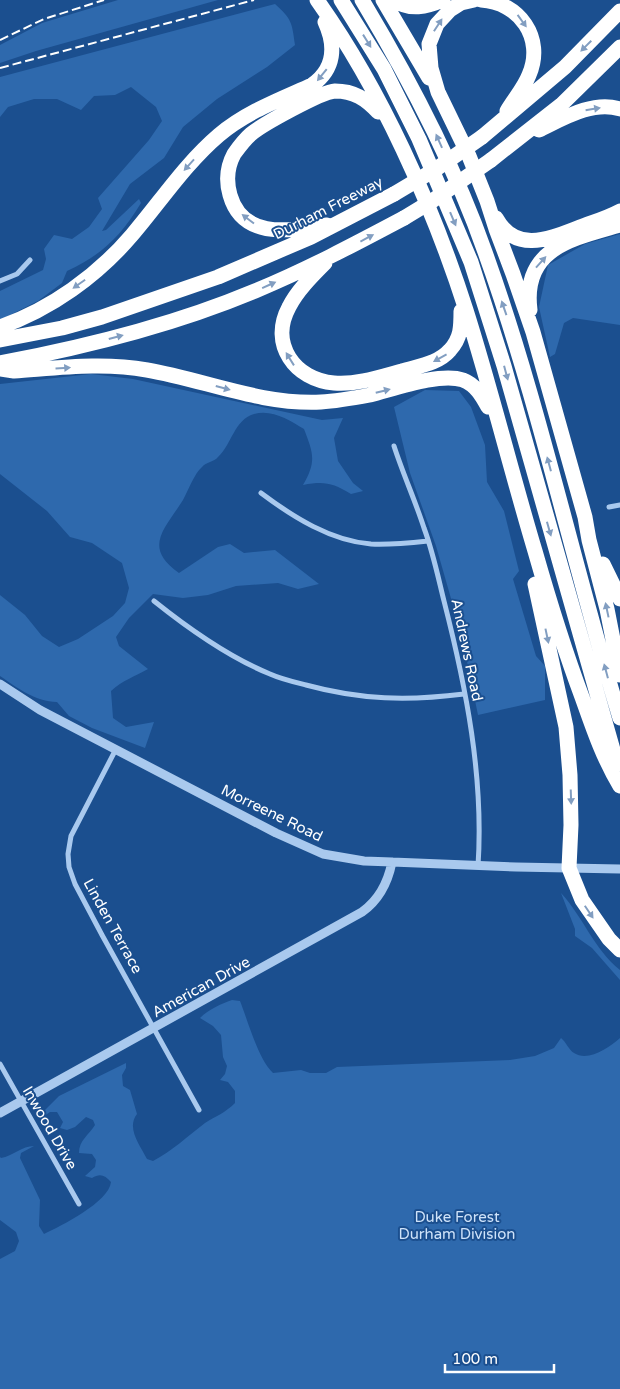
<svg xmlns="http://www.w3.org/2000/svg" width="620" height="1389" font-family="'Varela Round',sans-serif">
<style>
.green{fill:#2e69ad}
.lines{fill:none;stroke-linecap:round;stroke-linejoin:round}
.minor{stroke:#a9c9ee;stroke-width:5}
.tertiary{stroke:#a9c9ee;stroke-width:9}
.motorway{stroke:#fff;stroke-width:15}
.rail{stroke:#fff;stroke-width:2;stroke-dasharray:9 4;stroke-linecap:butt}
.motorway-bridge{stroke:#fff;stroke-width:15}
.oneway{fill:#829ec1}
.labels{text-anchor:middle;stroke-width:4;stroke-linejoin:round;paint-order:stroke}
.street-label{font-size:15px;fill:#fff;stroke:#1b4f8f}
.park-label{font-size:15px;fill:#cfe3fa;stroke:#1b4f8f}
</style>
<rect width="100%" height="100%" fill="#1b4f8f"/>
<path class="green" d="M118,0h100l-182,51 -36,12v-18l42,-22z
M275,4c17,15 17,19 20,41l-28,22 -50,32 -34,28 -19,31 -34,26 -28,47 4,-1 33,-31 2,4c-21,34 -38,51 -74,68l-5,12 -24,18 -38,19v-29l43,-21 3,-11 -2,-10 10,-14 18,4 17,-12 13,-18 -4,-11 51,-58 13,-19 -6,-14 -25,-20 -16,8 -21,1 -13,14 -24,-11h-23l-26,8 -8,10v-40z
M620,234v91l-47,-7 -9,5 -9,31 -5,3 -11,-50 9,-42 37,-21z
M91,374l42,5 189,41 21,-2 -9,20 4,23 15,22 10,8 -12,3c-19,-11 -26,-13 -48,-9 14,-24 10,-32 1,-56 -15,-9 -32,-20 -50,-15 -20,6 -22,30 -36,43 -4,5 -12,5 -16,10 -8,7 -14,24 -19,33 -18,29 -41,47 -4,73l39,-26 12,-3 14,9 31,-3 44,34 -21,5 -20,-6 -42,3 -28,9 -25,3 -30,-4 -24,24 -13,19 3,9 29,23c-14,8 -25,11 -37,22l2,27 13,9 28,-5 -9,26 -53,-20 -23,-12 -12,-14c-21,0 -41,-15 -57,-26v-81l25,20 17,21 17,11 19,-8 35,-23 12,-13 4,-15 -7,-25 -30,-20 -22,-6 -23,-26 -47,-37v-90z
M425,390l34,1 12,16 14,38 2,37 17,29 15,60 -6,8 23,77 9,10v34l-67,15 -16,-78 -26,-91 -26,-73 -16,-66z
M561,893c22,24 33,56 59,77v10l-28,-32 -17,-12v-7z
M232,1000l8,1c8,20 18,58 33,72l28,-3 9,3h16l11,-6 173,-7 25,-4 19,-8 7,-10c5,4 8,12 13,15 14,9 35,-5 46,-15v351h-620v-130l15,-8 4,-10 -3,-9 -16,-12v-63l1,1c12,-2 21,-12 33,-12l-13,7 -1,5 20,42 -1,26 5,8c17,-8 65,-32 67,-52 -6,-7 -11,-9 -19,-4l-7,-2 10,-9 1,-7 -4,-6 -13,-1c0,-13 10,-18 16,-28l-2,-5 -7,-3 -11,10 -8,3 -7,-2 3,-6 -6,-10h-7l-6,4v-5l15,-15 67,-33v5l-4,7 1,11 7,4 7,24c-11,14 3,31 10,45l6,2c19,-10 35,-25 52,-38 11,-7 20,-10 30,-20v-12l-7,-9 -8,-2 5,-6 2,-8 -4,-9 -2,-22 -8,-9 -13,-8c9,-9 21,-14 32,-18z"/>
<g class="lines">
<path class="minor" d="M0,281l17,-7 13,-14
M394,446c9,28 21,54 30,82 9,24 14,49 20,73 22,86 40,176 34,265
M261,493c32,24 70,48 110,51 19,1 38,-1 57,-3
M609,507l11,-2
M154,601c35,28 74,56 116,73 11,5 24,8 36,11 55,15 102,16 158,9
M116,749l-45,87 -3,18 1,13 6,17 27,51 97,175
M0,1064l79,140"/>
<path class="tertiary" d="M0,684l40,26 236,123 47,21 41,7 28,1 124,5 104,2
M0,1113l362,-201c17,-12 26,-30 30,-50"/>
<path class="motorway" d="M317,0c64,90 115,204 149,310 25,79 45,161 69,241 14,49 29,98 47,146 11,31 21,61 38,89
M341,0l43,69 35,70 52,123 33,104 113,398
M362,0c48,80 92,164 123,252 55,153 88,312 135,466
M383,0l46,78
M394,0c16,11 33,7 49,0
M474,0l-13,3 -11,7 -13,14 -8,20 2,24 7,24 31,64 18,45 9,28 17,45 20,58 52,185 4,23 18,69 13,66
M481,0c38,2 64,38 48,75 -5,13 -15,24 -22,36
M539,130c23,-11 54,-30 81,-21
M482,137l83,-70 55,-56
M491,160l70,-55 59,-58
M496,218c20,36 53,21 84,9 13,-5 27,-9 40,-16
M327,225c-35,5 -84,16 -97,-30 -4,-14 -3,-28 4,-41 5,-7 10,-14 17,-20 12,-10 70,-42 84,-43 19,0 31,8 43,21
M325,263c-13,13 -28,28 -36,44 -20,37 6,73 45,76 22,2 46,-6 68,-12 16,-5 36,-7 48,-21 11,-12 11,-23 11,-39
M530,310c-8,-62 42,-71 90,-85
M0,327c51,-18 97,-51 132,-92 29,-34 53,-71 87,-100 27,-23 62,-36 93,-50 23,-16 24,-39 13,-63
M0,340l62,-12 40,-11 116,-40 93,-40 83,-43
M0,363c86,-16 174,-38 255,-72 51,-21 100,-47 149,-73
M0,369l14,2c44,-3 89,-9 133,-1 58,10 114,35 174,32 17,-1 33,-4 49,-7 24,-6 70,-23 93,-15 13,5 19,16 25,27
M603,564l17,35
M535,584l31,143 4,48 1,50 -2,43 13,32 27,39 11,11"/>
<path class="rail" d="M0,40l44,-21 60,-19
M0,68l254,-68"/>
<path class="motorway-bridge" d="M394,194l42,-25 46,-32
M404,218l28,-17 59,-41"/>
</g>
<defs><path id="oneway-solid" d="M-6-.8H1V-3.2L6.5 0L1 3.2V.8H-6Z" transform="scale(1.25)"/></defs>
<g class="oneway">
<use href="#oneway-solid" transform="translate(522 21) rotate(54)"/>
<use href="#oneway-solid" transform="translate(438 25) rotate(-57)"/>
<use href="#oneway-solid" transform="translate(367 41) rotate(58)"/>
<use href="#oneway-solid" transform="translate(586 46) rotate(135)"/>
<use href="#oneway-solid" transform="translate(322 75) rotate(129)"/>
<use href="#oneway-solid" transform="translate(593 109) rotate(-9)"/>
<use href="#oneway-solid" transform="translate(439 141) rotate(-114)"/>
<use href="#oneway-solid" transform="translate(189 165) rotate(132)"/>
<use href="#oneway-solid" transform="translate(248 219) rotate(-143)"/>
<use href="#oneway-solid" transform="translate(453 219) rotate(67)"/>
<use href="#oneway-solid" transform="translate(367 238) rotate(-28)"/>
<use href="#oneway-solid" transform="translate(541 262) rotate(-48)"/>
<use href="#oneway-solid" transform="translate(79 284) rotate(145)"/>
<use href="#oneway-solid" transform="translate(269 285) rotate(-24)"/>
<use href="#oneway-solid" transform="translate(504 308) rotate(-109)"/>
<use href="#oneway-solid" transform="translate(116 337) rotate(-15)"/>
<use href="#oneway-solid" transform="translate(440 358) rotate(151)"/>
<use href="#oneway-solid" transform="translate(290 359) rotate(-122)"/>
<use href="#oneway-solid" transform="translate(63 368) rotate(-4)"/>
<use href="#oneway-solid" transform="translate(506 373) rotate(75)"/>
<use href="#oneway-solid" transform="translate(223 388) rotate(15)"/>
<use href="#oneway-solid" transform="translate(383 391) rotate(-14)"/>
<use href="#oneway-solid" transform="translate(549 464) rotate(-105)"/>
<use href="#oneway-solid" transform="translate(549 529) rotate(74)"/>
<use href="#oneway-solid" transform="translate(607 610) rotate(-102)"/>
<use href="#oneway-solid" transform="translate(547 636) rotate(78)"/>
<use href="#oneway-solid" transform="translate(606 671) rotate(-105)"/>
<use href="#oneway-solid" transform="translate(571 797) rotate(88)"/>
<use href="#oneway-solid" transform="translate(589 912) rotate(56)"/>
</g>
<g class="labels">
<g class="street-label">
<text transform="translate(328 208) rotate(-27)" y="5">Durham Freeway</text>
<text transform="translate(467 650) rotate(78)" y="5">Andrews Road</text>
<text transform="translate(272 813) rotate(26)" y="5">Morreene Road</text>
<text transform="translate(113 926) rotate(61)" y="5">Linden Terrace</text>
<text transform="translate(201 987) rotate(-29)" y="5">American Drive</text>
<text transform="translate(50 1128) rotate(60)" y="5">Inwood Drive</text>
</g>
<g class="park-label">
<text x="457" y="1222">Duke Forest<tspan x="457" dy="17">Durham Division</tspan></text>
</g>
</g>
<path d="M445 1364v8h109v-8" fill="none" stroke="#ffffff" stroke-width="2.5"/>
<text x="452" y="1364" font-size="15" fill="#ffffff" stroke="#1b4f8f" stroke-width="4" paint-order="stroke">100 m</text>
</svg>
